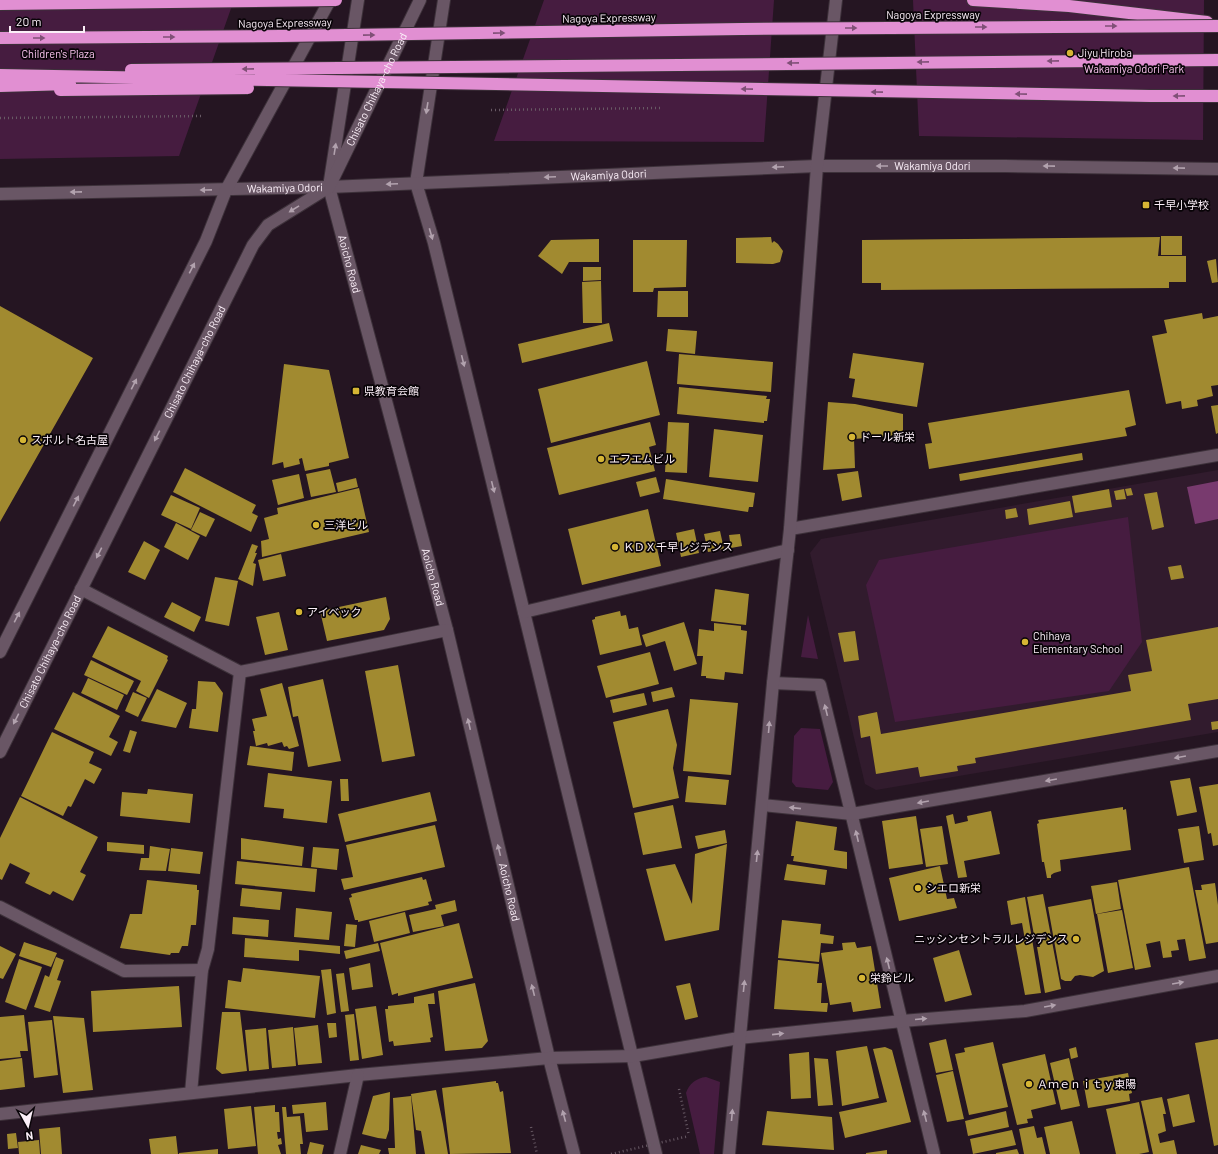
<svg xmlns="http://www.w3.org/2000/svg" width="1218" height="1154" font-family="Barlow,'Noto Sans JP',sans-serif">
<style>
.built{fill:#311b2d}
.green{fill:#461c40}
.water{fill:#783a6e}
.building{fill:#a18a30}
.lines{fill:none;stroke-linecap:round;stroke-linejoin:round}
.minor-casing{stroke:#3d313a;stroke-width:14}
.highway-casing{stroke:#3d313a;stroke-width:14}
.path{stroke:#685a65;stroke-width:2.5;stroke-dasharray:1 3;stroke-linecap:butt}
.minor{stroke:#695665;stroke-width:12}
.highway{stroke:#e18fd2;stroke-width:12}
.rail{stroke:#ab9ea8;stroke-width:3;stroke-dasharray:2 4;stroke-linecap:butt}
.highway-bridge-casing{stroke:#3d313a;stroke-width:14;stroke-linecap:butt}
.path-bridge{stroke:#685a65;stroke-width:2.5;stroke-dasharray:1 3;stroke-linecap:butt}
.highway-bridge{stroke:#e18fd2;stroke-width:12}
.oneway{fill:#805077}
.oneway2{fill:#b2a2ae}
.poi-dot{fill:#d5b534;stroke:#090408;stroke-width:1.5}
.labels{text-anchor:middle;stroke-width:3.5;stroke-linejoin:round;paint-order:stroke}
.street-label{font-size:11px;fill:#fbeff8;stroke:#090408}
.poi-label{font-size:11px;fill:#fbeff8;stroke:#090408;text-anchor:start}
.park-label{font-size:11px;fill:#fac3ef;stroke:#090408}
</style>
<rect width="100%" height="100%" fill="#251522"/>
<path class="built" d="M1218,470v262l-342,58 -11,-6 -55,-231 11,-14z"/>
<path class="green" d="M0,0h234l-55,156 -179,3z
M544,0h230l-10,142 -270,-1z
M913,0h291l-1,140 -284,-4z
M1128,517l14,125 -33,49 -214,31 -29,-137 13,-25z
M808,615l10,44 -17,-2z
M801,728l19,1 13,53 -5,8 -32,-3 -4,-5 2,-46z
M706,1077l14,5 -6,72h-14l-14,-61c3,-9 10,-15 20,-16z"/>
<path class="water" d="M1218,481v38l-23,5 -8,-37z"/>
<path class="building" d="M1161,236h21v19h-21z
M771,237l1,6 2,-2 4,3 5,7 -3,11 -7,2 -37,-1v-25z
M1160,237l-2,19h28v26h-17v6l-288,2v-7h-19v-43z
M599,239v23h-30l-7,12 -24,-18 13,-16z
M633,240h54l-1,47 -32,1 -1,4h-20z
M1216,259l2,23 -6,1 -5,-22z
M583,267h18v13l-18,1z
M601,281l1,42h-19l-1,-41z
M658,291h30v26h-31z
M0,306l93,52 -93,164z
M1202,313l1,6 15,-3v69l-7,1 2,10 -16,4 1,6 -16,3 -1,-8 -15,3 -14,-68 15,-3 -3,-13z
M609,323l4,18 -91,22 -4,-19z
M668,329l29,2 -2,23 -29,-3z
M853,353l71,10 -7,44 -65,-10 3,-18 -6,-1z
M679,354l94,8 -2,30 -94,-8z
M647,361l13,54 -109,28 -13,-54z
M284,364l45,6 20,88 -20,5v3l-24,5 -3,-13 -3,1 1,5 -16,4 -1,-6 -11,3z
M679,387l88,9 -1,3h4l-3,22h-3v2l-87,-9z
M1129,390l7,35 -11,3 2,8 -198,33 -4,-25 7,-1 -4,-20z
M828,402l27,2 48,10v21l-49,4 1,29 -32,2z
M1218,405v28l-2,1 -5,-28z
M650,422l6,23 -7,2 6,24 -96,24 -12,-47z
M668,422l21,1 -2,50 -22,-1z
M714,429l49,6 -5,47 -49,-5z
M1082,453l1,7 -123,21 -1,-7z
M185,468l71,37 -4,8 6,3 -7,16 -78,-40z
M330,469l6,23 -25,5 -5,-23z
M858,471l4,26 -20,4 -5,-27z
M299,474l5,24 -26,7 -6,-25z
M656,477l4,15 -20,5 -4,-15z
M356,478l2,9 -20,5 -2,-9z
M666,479l89,14 -2,14h-4l-1,5 -85,-13z
M359,488l10,44 -107,25 -1,-16 8,-2 -5,-21 14,-4 -1,-6z
M1131,488l2,7 -6,1 -2,-7z
M1109,489l3,18 -37,6 -3,-17z
M1124,489l2,10 -10,1 -2,-9z
M1157,492l7,35 -12,3 -8,-36z
M171,495l29,13 -9,21 -30,-14z
M1070,501l3,16 -44,8 -2,-16z
M1016,508l2,9 -12,2 -1,-9z
M648,509l13,57 -79,19 -14,-56z
M200,512l15,7 -9,18 -15,-7z
M176,523l24,13 -12,24 -24,-13z
M694,529l5,24 -18,4 -5,-24z
M720,531l4,18 -16,3 -4,-18z
M740,534l2,12 -11,2 -2,-13z
M144,541l16,9 -15,30 -17,-8z
M252,544l6,2 -3,7h2l-4,10 3,1 -3,22 -15,-7z
M281,554l5,22 -23,5 -5,-21z
M1181,565l3,13 -13,2 -3,-13z
M215,577l23,4 -9,45 -24,-5z
M715,589l34,5 -3,31 -35,-4z
M386,597l4,22 -6,11 -57,11 -7,-30z
M172,602l29,15 -7,15 -30,-15z
M620,611l1,5 5,-1 3,14 9,-2 4,18 -42,10 -8,-35 3,-1v-2z
M279,612l9,38 -23,5 -9,-38z
M684,622l13,42 -23,7 -9,-30 -19,6 -4,-12z
M714,623l27,3v4l6,1 -4,43 -18,-2 -1,8 -18,-2v-2h-5l2,-20h-6l2,-27 15,2z
M108,626l60,30 -1,3 1,1 -19,38 -13,-7 5,-10 -49,-24z
M1218,627v72l-30,5 3,16 -216,38 1,5 -19,3 1,5 -38,6 -2,-10 -42,7 -6,-38 -9,2 -3,-22 19,-4 4,22 250,-43 -3,-16 24,-4 -6,-31z
M855,631l4,29 -15,2 -6,-29z
M650,652l9,32 -53,14 -9,-32z
M91,660l43,21 -7,14 -43,-20z
M398,665l17,91 -33,6 -17,-91z
M88,678l36,17 -7,15 -36,-17z
M323,679l18,82 -33,6 -10,-51 -5,1 -5,-30z
M198,681l17,1 8,11 -5,39 -29,-4 3,-19h4z
M282,683l17,63 -10,3 -2,-3 -3,1 -2,-5 -14,4 -1,-3 -11,3 -3,-15h2l-3,-12 15,-3 -7,-27z
M672,687l3,10 -22,5 -2,-10z
M157,689l30,14 -11,25 -35,-7z
M73,692l47,24 -11,21 9,5 -7,14 -57,-27z
M133,692l14,6 -9,19 -13,-6z
M644,693l3,12 -34,8 -3,-13z
M690,699l48,4 -7,72 -48,-4z
M668,709l9,36 -4,23 6,30 -46,10 -20,-86z
M1218,721v8l-6,1 -1,-8z
M130,730l7,2 -7,21 -7,-2z
M52,732l42,20 -5,11 13,6 -8,15 -9,-5 -14,28 -3,-1 -5,10 -42,-20z
M250,746l44,6 -2,19 -45,-6z
M268,773l64,8 -5,42 -44,-5 1,-9 -20,-2z
M688,776l41,4 -3,25 -41,-3z
M1190,778l7,34 -20,4 -7,-35z
M340,779h8l1,22h-8z
M1218,784v61l-5,1 -2,-13 -3,1 -9,-47z
M148,789l45,5 -3,29 -70,-7 2,-24 25,2z
M430,792l7,29 -92,21 -7,-28z
M20,797l78,40 -18,35 6,3 -13,26 -20,-10 -3,4 -25,-12 5,-10 -20,-10 -8,17 -2,-1v-41z
M673,805l9,43 -39,7 -9,-42z
M1123,807v3l3,-1 5,41 -71,10 1,11 -7,2 -3,2v3h-4l-3,-16h-2l-5,-38 2,-1 -1,-3z
M991,811l9,43 -36,7 3,16 -9,1 -12,-62 7,-2 2,10 13,-3 -1,-5z
M916,816l7,48 -34,5 -7,-48z
M796,821l41,6 -3,23 13,2v17l-54,-8 1,-5h-3z
M435,825l10,42 -101,23 -3,-11 12,-2 -7,-32z
M942,826l6,38 -22,3 -6,-38z
M1199,826l5,34 -20,3 -6,-34z
M725,830l2,13 -29,6 -3,-13z
M241,838l63,9 -2,19 -61,-7z
M107,842l37,3v9l-37,-3z
M727,844l-8,86 -54,11 -19,-72 29,-5 17,40 3,-50z
M150,846l20,3 -4,22 -27,-1 2,-12h8z
M313,847l26,2 -2,21 -26,-3z
M171,848l32,4 -3,22 -32,-3z
M237,861l80,8 -2,23 -80,-8z
M787,864l40,6 -2,15 -41,-5z
M940,866l7,33 7,-1 3,10 -58,13 -10,-43z
M1189,867l17,91 -17,3 -4,-22 -8,1 2,10 -8,1 1,6 -9,1 -3,-17 -14,3 5,23 -16,3 -17,-90z
M422,877l1,3 3,-1 6,22 -4,1 1,3 -71,17v-2h-3l-6,-22 3,-1 -1,-3z
M147,880l50,5v5h2l-3,35h-5l-3,21h-6l-3,7h-8l-1,2 -50,-7 10,-34h12z
M1117,882l4,27 -25,5 -5,-28z
M1215,883l3,22v37l-12,2 -11,-54h7l-1,-5z
M242,888l40,4 -2,18 -40,-4z
M1043,894l18,95 -16,4 -8,-46h3l-2,-13 -4,1 -7,-38z
M1025,897l16,96 -16,2 -10,-53 10,-2 -3,-17 -11,2 -4,-24z
M1091,899l13,72 -11,6 -13,-2 -5,1 -4,5h-6l-4,-2 -13,-72z
M455,900l2,11 -16,4 3,11 -31,6 -4,-17 27,-6 -1,-4z
M296,908l36,4 -3,28 -35,-3z
M1122,910l11,58 -25,5 -11,-59z
M405,912l5,21 -36,9 -5,-21z
M233,917l36,3 -1,17 -36,-3z
M782,920l39,4 -1,10 14,2 -1,8 -12,-1 -2,19 -41,-4z
M459,923l14,55 -75,18v-3l-6,2 -12,-52z
M346,924l11,1 -2,22 -11,-1z
M245,938l95,8v8l-41,-4v11l-55,-4z
M24,942l33,11 -6,14 -32,-11z
M855,942l2,6 14,-2 10,62 -28,4 -2,-10 -21,3 -9,-52 22,-3 -1,-7z
M378,943l2,8 -34,8 -2,-8z
M0,946l16,8 -13,25 -3,-1z
M959,950l13,45 -27,7 -12,-44z
M56,957l8,3 -7,20 4,1 -11,31 -16,-5 11,-32 4,2z
M19,959l23,8 -16,43 -21,-8z
M778,960l41,4 -2,19h5l-1,20h7l-1,9 -53,-3z
M370,963l3,24 -21,3 -3,-22z
M243,968l77,8 -5,42 -90,-10 3,-28 13,2z
M331,969l5,44 -9,2 -6,-45z
M344,973l5,38 -8,1 -5,-38z
M475,983l13,58 -6,7 -37,3 -7,-60z
M690,983l8,34 -13,3 -9,-34z
M179,986l3,41 -89,5 -2,-41z
M434,993l1,11h-7l5,33 -3,1 1,4 -37,4 -1,-5 -4,1 -4,-33h3v-3l26,-3v-6z
M376,1006l7,49 -21,4 -7,-50z
M222,1012h18l7,59 -25,3 -6,-5z
M354,1014l5,46 -9,1 -5,-46z
M24,1015l4,36h-8l1,6 -21,2v-42z
M53,1016l31,2 9,72 -30,3z
M52,1020l6,55 -24,3 -6,-56z
M327,1023h9l1,14 -8,1z
M318,1025l4,38 -24,2 -4,-37z
M293,1027l3,39 -24,2 -4,-38z
M266,1028l3,41 -20,2 -4,-41z
M946,1039l7,31 -17,3 -7,-30z
M1218,1039v106l-4,1 -19,-103z
M993,1042l15,65 -39,8 -14,-61 10,-2 -1,-4z
M867,1046l12,52 -37,8 -6,-55z
M885,1047l7,3 19,72 -66,16 -6,-26 48,-10 -14,-53z
M1076,1047l2,10 -7,2 -2,-10z
M809,1052l2,46 -20,1 -2,-45z
M1045,1054l11,50 -25,6 2,8 -6,1 1,4 -11,2 -15,-61z
M22,1058l3,29 -25,3v-29z
M814,1058l14,1 5,46 -15,1z
M1069,1058l11,48 -19,4 -11,-47z
M953,1071l11,48 -17,3 -11,-47z
M1128,1073l4,20 -3,1 1,7 -42,7 -5,-27z
M496,1081v2h2l2,9 3,-1 8,62 -61,1 -8,-66z
M436,1090l7,34 5,30h-23l-4,-23 -5,-1 -5,-36z
M390,1092l-1,38 -3,9 -8,-1 -16,-4 11,-38z
M1189,1094l6,28 -22,5 -6,-28z
M411,1096l5,58h-27l-1,-6h7l-2,-50z
M1162,1097l4,17h-3l3,17 -8,3 2,9 14,-3 3,14h-24l-12,-53z
M326,1102l2,28 -22,2 -2,-19 -11,1 -1,-9z
M1139,1102l10,50 -10,2h-23l-10,-45z
M275,1105v7h4l1,20h-3l1,7 3,-1 1,6 -4,1 3,9h-23l-4,-47z
M251,1106l5,40 -28,3 -4,-40z
M282,1107h4l1,10 13,-1 3,28h-3l1,10h-15z
M767,1111l65,6 2,33 -72,-5z
M1006,1111l3,16 -41,9 -3,-15z
M1072,1121l8,33h-30l-6,-27z
M1034,1126l3,12 5,-1 4,17h-22l-5,-25z
M60,1127l2,27h-21l-2,-25z
M1012,1130l4,15 -43,9 -3,-15z
M16,1133l2,15 -10,1 -1,-15z
M176,1136l2,18h-27l-2,-15z
M39,1140l1,14h-21l-1,-12z
M310,1142l14,3 -2,9h-15z
M361,1145l20,5 -2,4h-21z
M218,1149v5h-39v-1z
M1017,1149l2,5h-23v-1z
M887,1150v4h-21v-1z"/>
<g class="lines">
<defs>
<g id="minor">
<path id="s1" d="M358,0l-29,187 118,443 102,428 25,96"/>
<path d="M444,0l-28,183 18,60 222,911"/>
<path id="s2" d="M0,194l329,-7 488,-21h188l213,3"/>
<path d="M790,529l428,-74"/>
<path d="M81,589l159,83 207,-42"/>
<path d="M524,612l264,-62"/>
<path d="M0,652l206,-411 20,-51 104,-190"/>
<path d="M773,683l47,2 114,469"/>
<path id="s3" d="M0,752l253,-507 15,-20 61,-38 91,-187"/>
<path d="M762,805l90,9 366,-63"/>
<path d="M0,907l124,64 78,-1"/>
<path d="M191,1093l11,-123 6,-21 32,-277"/>
<path d="M0,1114l358,-39 191,-17 84,-2 106,-18 163,-17 123,-10 193,-35"/>
<path d="M340,1154l18,-79"/>
<path d="M729,1154l44,-471 17,-154 27,-363 19,-166"/>
</g>
<path id="highway" d="M973,0l96,6 138,16"/>
</defs>
<use href="#minor" class="minor-casing"/>
<use href="#highway" class="highway-casing"/>
<path class="path" d="M491,110l170,-2
M0,118l203,-2
M679,1089l10,47
M531,1127l6,27"/>
<use href="#minor" class="minor"/>
<use href="#highway" class="highway"/>
<path class="rail" d="M0,10l6,-10"/>
<defs>
<path id="highway-bridge" d="M0,4l336,-4
M0,38l281,-2 461,-7 476,-3
M131,70l1087,-10
M0,75l1150,21h68
M0,86l70,-2
M60,90l188,-2"/>
</defs>
<use href="#highway-bridge" class="highway-bridge-casing"/>
<path class="path-bridge" d="M611,1154l78,-18"/>
<use href="#highway-bridge" class="highway-bridge"/>
</g>
<defs><path id="oneway-solid" d="M-6-.8H1V-3.2L6.5 0L1 3.2V.8H-6Z"/></defs>
<g class="oneway">
<use href="#oneway-solid" transform="translate(1111 26)"/>
<use href="#oneway-solid" transform="translate(981 27)"/>
<use href="#oneway-solid" transform="translate(851 28)"/>
<use href="#oneway-solid" transform="translate(499 33) rotate(-1)"/>
<use href="#oneway-solid" transform="translate(369 35) rotate(-1)"/>
<use href="#oneway-solid" transform="translate(169 37)"/>
<use href="#oneway-solid" transform="translate(39 38)"/>
<use href="#oneway-solid" transform="translate(1053 61) rotate(179)"/>
<use href="#oneway-solid" transform="translate(923 62) rotate(179)"/>
<use href="#oneway-solid" transform="translate(793 63) rotate(179)"/>
<use href="#oneway-solid" transform="translate(248 69) rotate(179)"/>
<use href="#oneway-solid" transform="translate(747 89) rotate(-179)"/>
<use href="#oneway-solid" transform="translate(877 92) rotate(-179)"/>
<use href="#oneway-solid" transform="translate(1021 94) rotate(-179)"/>
<use href="#oneway-solid" transform="translate(1179 96) rotate(179)"/>
</g>
<g class="oneway2">
<use href="#oneway-solid" transform="translate(427 108) rotate(99)"/>
<use href="#oneway-solid" transform="translate(335 149) rotate(-81)"/>
<use href="#oneway-solid" transform="translate(882 166) rotate(180)"/>
<use href="#oneway-solid" transform="translate(1049 166) rotate(-179)"/>
<use href="#oneway-solid" transform="translate(778 167) rotate(177)"/>
<use href="#oneway-solid" transform="translate(1179 168) rotate(-179)"/>
<use href="#oneway-solid" transform="translate(550 177) rotate(178)"/>
<use href="#oneway-solid" transform="translate(392 184) rotate(177)"/>
<use href="#oneway-solid" transform="translate(206 190) rotate(179)"/>
<use href="#oneway-solid" transform="translate(76 192) rotate(179)"/>
<use href="#oneway-solid" transform="translate(294 209) rotate(148)"/>
<use href="#oneway-solid" transform="translate(431 234) rotate(74)"/>
<use href="#oneway-solid" transform="translate(192 268) rotate(-63)"/>
<use href="#oneway-solid" transform="translate(463 361) rotate(76)"/>
<use href="#oneway-solid" transform="translate(134 384) rotate(-63)"/>
<use href="#oneway-solid" transform="translate(157 436) rotate(117)"/>
<use href="#oneway-solid" transform="translate(493 487) rotate(76)"/>
<use href="#oneway-solid" transform="translate(76 501) rotate(-63)"/>
<use href="#oneway-solid" transform="translate(99 553) rotate(117)"/>
<use href="#oneway-solid" transform="translate(17 617) rotate(-63)"/>
<use href="#oneway-solid" transform="translate(826 710) rotate(-104)"/>
<use href="#oneway-solid" transform="translate(16 719) rotate(117)"/>
<use href="#oneway-solid" transform="translate(469 724) rotate(-103)"/>
<use href="#oneway-solid" transform="translate(769 727) rotate(-85)"/>
<use href="#oneway-solid" transform="translate(1180 757) rotate(170)"/>
<use href="#oneway-solid" transform="translate(1051 780) rotate(170)"/>
<use href="#oneway-solid" transform="translate(923 802) rotate(170)"/>
<use href="#oneway-solid" transform="translate(795 808) rotate(-174)"/>
<use href="#oneway-solid" transform="translate(857 836) rotate(-103)"/>
<use href="#oneway-solid" transform="translate(499 850) rotate(-104)"/>
<use href="#oneway-solid" transform="translate(757 856) rotate(-84)"/>
<use href="#oneway-solid" transform="translate(888 963) rotate(-104)"/>
<use href="#oneway-solid" transform="translate(1178 983) rotate(-10)"/>
<use href="#oneway-solid" transform="translate(744 986) rotate(-84)"/>
<use href="#oneway-solid" transform="translate(533 990) rotate(-104)"/>
<use href="#oneway-solid" transform="translate(1050 1006) rotate(-10)"/>
<use href="#oneway-solid" transform="translate(921 1019) rotate(-5)"/>
<use href="#oneway-solid" transform="translate(778 1034) rotate(-6)"/>
<use href="#oneway-solid" transform="translate(732 1115) rotate(-85)"/>
<use href="#oneway-solid" transform="translate(564 1116) rotate(-105)"/>
<use href="#oneway-solid" transform="translate(925 1116) rotate(-104)"/>
</g>
<g class="poi-dot">
<circle cx="1070" cy="53" r="4"/>
<rect x="1142" y="201" width="8" height="8" rx="2"/>
<rect x="352" y="387" width="8" height="8" rx="2"/>
<circle cx="852" cy="437" r="4"/>
<circle cx="23" cy="440" r="4"/>
<circle cx="601" cy="459" r="4"/>
<circle cx="316" cy="525" r="4"/>
<circle cx="615" cy="547" r="4"/>
<circle cx="299" cy="612" r="4"/>
<circle cx="1025" cy="642" r="4"/>
<circle cx="918" cy="888" r="4"/>
<circle cx="1076" cy="939" r="4"/>
<circle cx="862" cy="978" r="4"/>
<circle cx="1029" cy="1084" r="4"/>
</g>
<g class="labels">
<g class="street-label">
<text x="933" y="19">Nagoya Expressway</text>
<text transform="translate(609 18) rotate(-1)" y="4">Nagoya Expressway</text>
<text transform="translate(285 23) rotate(-1)" y="4">Nagoya Expressway</text>
<text dy="4" stroke="none"><textPath href="#s3" startOffset="772">Chisato Chihaya-cho Road</textPath></text>
<text dy="4" stroke="none"><textPath href="#s2" startOffset="933">Wakamiya Odori</textPath></text>
<text dy="4" stroke="none"><textPath href="#s2" startOffset="609">Wakamiya Odori</textPath></text>
<text dy="4" stroke="none"><textPath href="#s2" startOffset="285">Wakamiya Odori</textPath></text>
<text dy="4" stroke="none"><textPath href="#s1" startOffset="269">Aoicho Road</textPath></text>
<text dy="4" stroke="none"><textPath href="#s3" startOffset="436">Chisato Chihaya-cho Road</textPath></text>
<text dy="4" stroke="none"><textPath href="#s1" startOffset="593">Aoicho Road</textPath></text>
<text dy="4" stroke="none"><textPath href="#s3" startOffset="112">Chisato Chihaya-cho Road</textPath></text>
<text dy="4" stroke="none"><textPath href="#s1" startOffset="917">Aoicho Road</textPath></text>
</g>
<g class="poi-label">
<text x="1078" y="57">Jiyu Hiroba</text>
<text x="1154" y="209">千早小学校</text>
<text x="364" y="395">県教育会館</text>
<text x="860" y="441">ドール新栄</text>
<text x="31" y="444">スポルト名古屋</text>
<text x="609" y="463">エフエムビル</text>
<text x="324" y="529">三洋ビル</text>
<text x="623" y="551">ＫＤＸ千早レジデンス</text>
<text x="307" y="616">アイベック</text>
<text x="1033" y="640">Chihaya<tspan x="1033" dy="13">Elementary School</tspan></text>
<text x="926" y="892">シエロ新栄</text>
<text x="1068" y="943" text-anchor="end">ニッシンセントラルレジデンス</text>
<text x="870" y="982">栄鈴ビル</text>
<text x="1037" y="1088">Ａｍｅｎｉｔｙ東陽</text>
</g>
<g class="park-label">
<text x="58" y="58">Children's Plaza</text>
<text x="1134" y="73">Wakamiya Odori Park</text>
</g>
</g>
<g transform="translate(28 1126) rotate(172)" stroke="#090408" stroke-width="3" paint-order="stroke">
<path d="M0-3L7 15L0 10L-7 15Z" fill="#fbeff8"/>
<text y="-6" font-size="11" font-weight="bold" text-anchor="middle" fill="#fbeff8">N</text>
</g>
<path d="M10 26v6h74v-6" fill="none" stroke="#fbeff8" stroke-width="2"/>
<text x="16" y="26" font-size="12" fill="#fbeff8" stroke="#090408" stroke-width="3" paint-order="stroke">20 m</text>
</svg>
